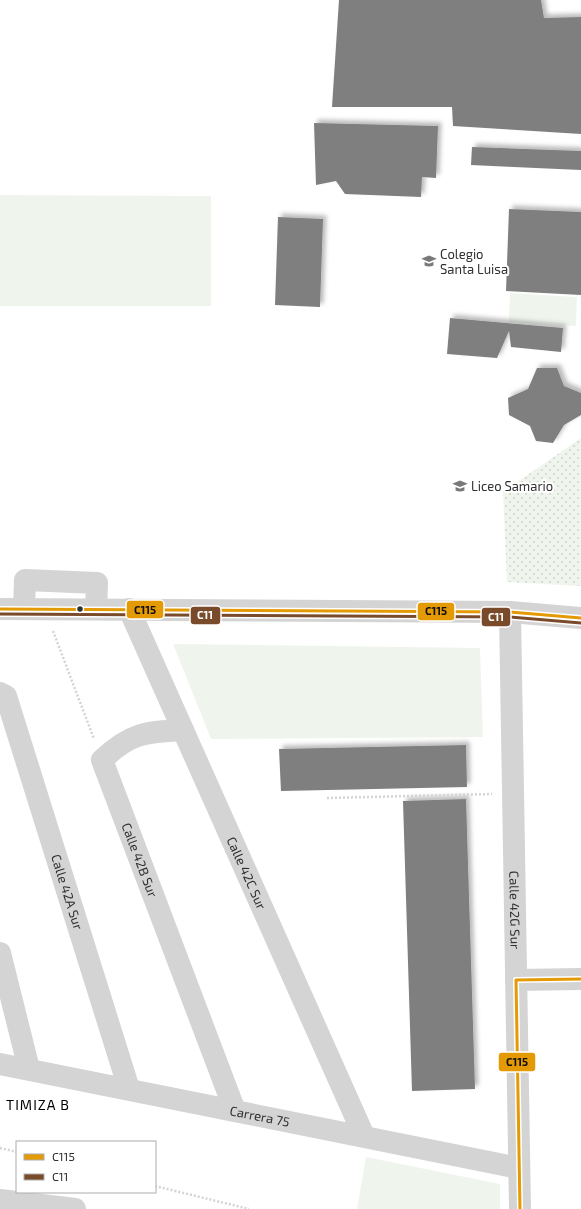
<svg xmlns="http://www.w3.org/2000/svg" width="581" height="1209" font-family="'Exo 2',sans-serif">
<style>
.grass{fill:url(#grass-dots)}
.park{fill:#eff5ed}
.building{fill:#7f7f7f;filter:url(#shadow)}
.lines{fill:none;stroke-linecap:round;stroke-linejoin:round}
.path{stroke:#d4d4d4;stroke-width:2.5;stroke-dasharray:2 2;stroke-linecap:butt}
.minor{stroke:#d4d4d4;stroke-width:22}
.bus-1-casing{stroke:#fff;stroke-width:6}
.bus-2-casing{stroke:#fff;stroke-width:6}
.bus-1{stroke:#e39a05;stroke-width:3}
.bus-2{stroke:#7a4b2a;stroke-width:3}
.bus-dot{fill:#303030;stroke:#fff;stroke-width:1.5}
.labels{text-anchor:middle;stroke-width:4;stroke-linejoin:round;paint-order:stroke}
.poi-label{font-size:13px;fill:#303030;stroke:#fff;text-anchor:start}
.street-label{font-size:13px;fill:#303030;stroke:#fff}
.neighbourhood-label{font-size:14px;letter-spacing:1px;fill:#000;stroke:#fff}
.line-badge{stroke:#fff;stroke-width:1.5}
.badge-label{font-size:11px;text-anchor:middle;font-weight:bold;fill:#fff}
.pale-badge-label{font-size:11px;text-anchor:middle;font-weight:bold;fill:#111}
</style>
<defs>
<pattern id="grass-dots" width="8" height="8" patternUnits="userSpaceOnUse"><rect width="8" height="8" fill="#eff5ed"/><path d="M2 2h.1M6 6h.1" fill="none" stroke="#cdd2cc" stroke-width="1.8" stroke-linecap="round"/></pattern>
<filter id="shadow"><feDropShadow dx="3.5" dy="-3.5" stdDeviation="2" flood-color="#0004"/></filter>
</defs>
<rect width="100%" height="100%" fill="#fff"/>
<path class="grass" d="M581,438v148l-74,-4 -4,-90z"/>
<path class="park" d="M0,195l211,1v110h-211z
M510,293l67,4 -1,29 -67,-4z
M173,644l307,4 3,89 -272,2z
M366,1157l134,27v25h-143z"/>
<path class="building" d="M339,0h202l3,18 37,-1v117l-128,-8 -1,-19h-120z
M314,123l124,3 -2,52 -14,-1 -1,20 -76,-3 -9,-13 -20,4z
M472,147l109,4v19l-110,-5z
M509,209l72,3v83l-75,-4z
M278,217l45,2 -3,88 -45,-2z
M450,318l113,10 -2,24 -50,-5 -2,-16 -12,27 -50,-4z
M537,368h20l7,18 17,7v22l-17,10 -11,18 -17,-2 -6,-15 -21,-11 -1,-17 20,-9z
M466,745l1,42 -186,4 -2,-42z
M466,799l9,290 -63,2 -9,-290z"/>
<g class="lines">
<path class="path" d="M53,631l41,108
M327,798l165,-4
M0,1148l17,4
M155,1186l94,23"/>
<g class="minor">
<path d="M0,609l510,3 71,6"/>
<path d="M24,609l1,-29 72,3 -1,26"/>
<path id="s1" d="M129,609l235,527"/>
<path id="s2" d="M510,612l10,597"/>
<path id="s3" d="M0,693l6,3 123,393"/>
<path id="s4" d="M183,730c-38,2 -53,3 -81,30l133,351"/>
<path d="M0,953l29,116"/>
<path d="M516,980l65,-1"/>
<path id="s5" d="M0,1064l519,104"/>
<path d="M0,1200l75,9"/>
</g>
<defs>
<path id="bus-1" d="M0,609l510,3 71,6
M520,1209l-4,-229 65,-1"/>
<path id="bus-2" d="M0,614l510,3 71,6"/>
</defs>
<use href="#bus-1" class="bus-1-casing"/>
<use href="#bus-2" class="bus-2-casing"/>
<use href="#bus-1" class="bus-1"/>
<use href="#bus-2" class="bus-2"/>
</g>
<defs>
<symbol id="school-bare" viewBox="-9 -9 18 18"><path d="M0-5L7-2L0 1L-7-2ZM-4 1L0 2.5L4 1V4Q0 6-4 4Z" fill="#787878" stroke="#fff" stroke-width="2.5" paint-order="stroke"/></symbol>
</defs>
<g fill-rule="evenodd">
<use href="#school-bare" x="419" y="251" width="20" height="20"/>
<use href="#school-bare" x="450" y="476" width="20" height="20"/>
</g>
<circle class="bus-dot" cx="80" cy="609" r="3.5"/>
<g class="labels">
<g class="poi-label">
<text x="440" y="259">Colegio<tspan x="440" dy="15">Santa Luisa</tspan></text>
<text x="471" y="491">Liceo Samario</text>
</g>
<g class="street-label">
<text dy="5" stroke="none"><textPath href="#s4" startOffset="196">Calle 42B Sur</textPath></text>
<text dy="5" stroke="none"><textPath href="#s1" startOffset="289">Calle 42C Sur</textPath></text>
<text dy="5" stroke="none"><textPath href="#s3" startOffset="212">Calle 42A Sur</textPath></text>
<text dy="5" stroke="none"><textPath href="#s2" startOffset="298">Calle 42G Sur</textPath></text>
<text dy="5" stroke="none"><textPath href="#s5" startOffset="265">Carrera 75</textPath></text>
</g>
<g class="neighbourhood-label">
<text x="38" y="1110">TIMIZA B</text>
</g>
</g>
<g class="line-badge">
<rect x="126" y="600" width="38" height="19" rx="4" fill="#e39a05"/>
<rect x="417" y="602" width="38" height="19" rx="4" fill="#e39a05"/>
<rect x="190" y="606" width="31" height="19" rx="4" fill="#7a4b2a"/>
<rect x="481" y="607" width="30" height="20" rx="4" fill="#7a4b2a"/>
<rect x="498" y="1052" width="38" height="20" rx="4" fill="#e39a05"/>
</g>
<g class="badge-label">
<text x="205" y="619">C11</text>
<text x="496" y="621">C11</text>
</g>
<g class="pale-badge-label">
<text x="145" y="614">C115</text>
<text x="436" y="615">C115</text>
<text x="517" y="1066">C115</text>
</g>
<rect x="16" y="1141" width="140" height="52" fill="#ffffff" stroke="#acacac"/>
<rect x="24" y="1154" width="20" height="6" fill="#e39a05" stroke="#acacac"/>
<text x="52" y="1161" font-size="12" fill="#303030">C115</text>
<rect x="24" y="1174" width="20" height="6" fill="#7a4b2a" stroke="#acacac"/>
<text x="52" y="1181" font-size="12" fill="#303030">C11</text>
</svg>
